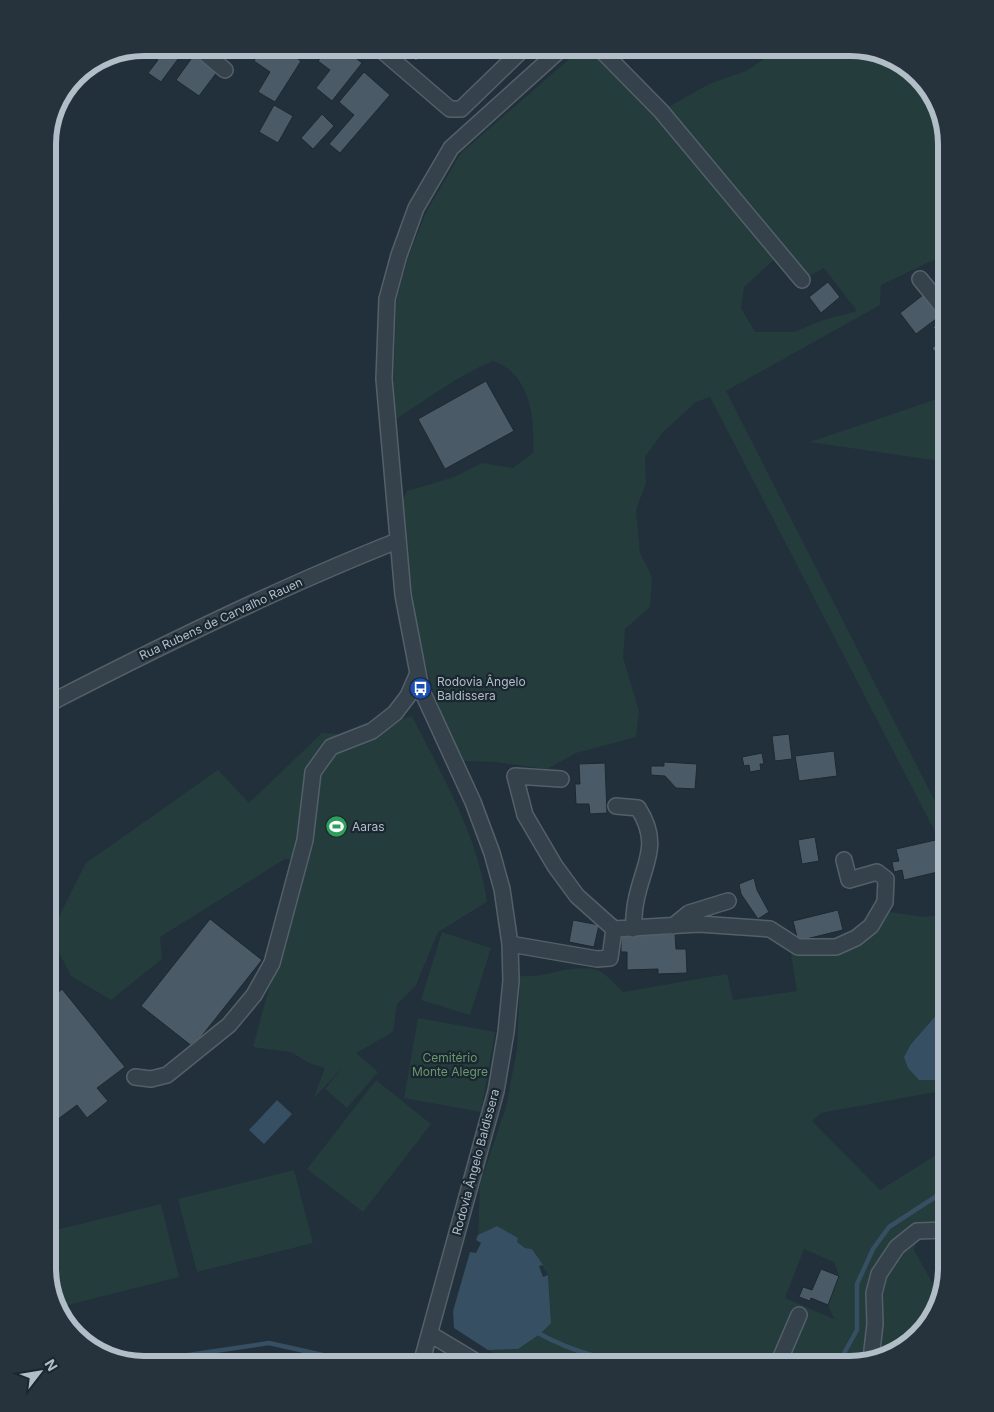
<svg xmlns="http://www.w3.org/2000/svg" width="994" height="1412" font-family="Inter,sans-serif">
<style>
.green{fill:#243c3b;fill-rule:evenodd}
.water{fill:#364f62}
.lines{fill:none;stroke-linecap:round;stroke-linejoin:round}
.stream{stroke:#364f62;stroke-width:4.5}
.building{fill:#4a5b67;stroke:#1d2932}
.minor-casing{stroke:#546069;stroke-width:18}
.minor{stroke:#36424b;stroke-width:15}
.labels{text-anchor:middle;stroke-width:4.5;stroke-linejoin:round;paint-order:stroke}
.street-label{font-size:12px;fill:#b1bdc7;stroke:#1b2730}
.poi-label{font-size:12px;fill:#b1bdc7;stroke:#1b2730;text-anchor:start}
.park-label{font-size:12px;fill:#68986c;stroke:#1b2730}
.rim{fill:none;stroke:#b1bdc7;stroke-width:6}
</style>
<rect width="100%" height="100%" fill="#22303b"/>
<path class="green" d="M582,48h17l62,63 48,-27 37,-13 35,-23h75l42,13 35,35 13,48v110l-65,31 -1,20 -154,86 220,432v30l-236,-456 -14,5 -34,31 -17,24 1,26 -10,27 4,43 12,24 -2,30 -25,22 -2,28 16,54 -3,26 -60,16 -29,16 -51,-7 -32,-1c-9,-13 -14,-27 -20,-41 -28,-70 -36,-144 -41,-220l4,-9 47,-14 28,-14 31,5 20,-15c2,-35 -3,-80 -40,-92 -35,14 -65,38 -97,58l-3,-13 3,-105 12,-43 18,-46 35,-59zM780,254l22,26 22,-12 33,43 -34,9 -29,12h-39l-14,-24 3,-21z
M944,381l2,3v78l-136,-20 124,-42z
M412,716c30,60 66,119 75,186l-49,30 -22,53 -19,19 -4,28 -37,21 22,19 -31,36 -22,-19 18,-22 -30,32 12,-31 -16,-5 -18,-11 -38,-5 51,-187 -19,-1 -125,78 2,22 -51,41 -40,-24 -21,-41 36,-72 132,-93 31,33 73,-70 29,2 23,-9z
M889,912l36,5 21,-3v90l-35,40 35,36v10l-125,23 -9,8 68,69 66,-41v79l-29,3 -3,19 25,45 -6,21 -35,35 -48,13h-336l-26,-14 30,-1 33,-33 -3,-41 -16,-26 -7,-1 -8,-6 -39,-7 2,-51 26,-77 11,-58 3,-73c26,3 53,-14 79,-5 8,3 17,15 24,21l104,-18 6,26 64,-9 -6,-37c50,-1 67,2 98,-42zM804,1249l30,13 5,14 -11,29 6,14 -49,-21z
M442,932l49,16 -21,67 -49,-15z
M418,1018l77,14 -14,80 -77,-14z
M376,1080l55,44 -68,88 -56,-43z
M294,1170l19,73 -116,29 -19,-73z
M161,1204l18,73 -115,29 -16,-65v-9z"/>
<path class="water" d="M946,1004v76h-27l-11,-12 -4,-11 7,-13z
M277,1100l15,14 -28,30 -15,-14z
M497,1226l21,12 -1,4 8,6 7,1 11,16 -4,1 4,11 5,-2 3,48 -11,11 -22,15 -30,1 -34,-22 -1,-17 17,-59 6,1 5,-10 -5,-3 2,-5z"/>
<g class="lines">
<path class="stream" d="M540,1334c33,18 64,26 101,30
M134,1363l135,-20 76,17 5,4
M838,1364l19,-34v-46l16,-35 16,-22 57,-37"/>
</g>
<path class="building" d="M143,48h43l-25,34 -13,-9 10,-13z
M262,48l14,9 6,-9 19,13 -26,41 -17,-10 12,-20 -16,-11z
M329,48h14l19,15 -30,38 -16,-13 14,-18 -12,-9z
M401,48h27l-12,13z
M194,55l23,17 -18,24 -23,-16z
M364,72l26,23 -50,58 -11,-9 25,-29 -15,-13z
M274,105l19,11 -15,27 -19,-11z
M322,114l12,12 -21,23 -12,-11z
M828,282l12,15 -19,16 -12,-16z
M923,295l17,21 -24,18 -16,-21z
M946,318v34l-7,5 -7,-9 10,-8 -9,-13z
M486,381l28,50 -69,38 -27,-50z
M789,734l3,25 -17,2 -3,-25z
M834,751l3,25 -38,5 -4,-25z
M762,753l2,11h-4l1,6 -11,2 -1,-7 -5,1 -2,-9z
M664,762l33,2 -2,25 -19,-1 -11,-12 -14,-1v-9h13z
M605,763l2,50 -17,1 -1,-10h-13l-1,-20h5l-1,-20z
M815,837l4,24 -17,3 -4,-24z
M940,839l6,31 -42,10 -2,-10 -8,2 -2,-10 7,-1 -3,-12z
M946,872v21l-7,-6 1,-10z
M754,878l3,12 12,22 -11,7 -17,-25 -2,-10z
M838,910l5,20 -45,11 -5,-20z
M210,919l52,41 -69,87 -52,-41z
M573,920l26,5 -5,22 -25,-5z
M675,934l1,15h10l1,24 -29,1v-5l-31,1v-18h-6v-17z
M62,989l63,78 -28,21 11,13 -21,17 -10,-13 -27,20 -2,-3v-121z
M821,1269l18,7 -11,29 -17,-7 -1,3 -11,-4 4,-10 9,3z"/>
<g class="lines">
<defs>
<path id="minor" d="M199,48l26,22
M379,48l71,61h11l63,-61
M599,48l62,63 141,169
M920,279l26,32
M48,704c114,-59 230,-116 349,-163
M561,779l-46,-3 10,39 30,51 22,30 37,33
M616,806l22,2c24,37 5,56 -2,93 -2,9 -2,19 -3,28
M673,926l16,-13 39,-12
M510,944l87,15 13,-1 4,-29 85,-5 71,5 28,18h38l20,-9 15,-12 14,-24 1,-23 -9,-7 -28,8 -5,-20
M135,1077l16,2 16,-4 62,-50 25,-30 18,-32 33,-123 8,-68 18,-25 41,-16 23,-18 13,-17 10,-23
M430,1334l50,30
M871,1359l4,-35 -1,-31 5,-19 18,-27 20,-16 29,-1
M421,1364l75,-273 10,-59 5,-51 -1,-37 -8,-55 -10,-36 -19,-51 -52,-113 -18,-94 -19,-216 3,-80 12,-44 17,-47 35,-60 111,-100
M778,1364l21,-49"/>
</defs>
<use href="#minor" class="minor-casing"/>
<use href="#minor" class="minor"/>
</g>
<defs>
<symbol id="bus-disc" viewBox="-11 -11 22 22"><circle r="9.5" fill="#1a4fb4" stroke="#1b2730"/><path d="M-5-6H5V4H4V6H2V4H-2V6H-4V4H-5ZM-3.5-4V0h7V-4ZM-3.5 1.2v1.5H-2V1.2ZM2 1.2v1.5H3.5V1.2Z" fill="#fff"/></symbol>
<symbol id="stadium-disc" viewBox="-11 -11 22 22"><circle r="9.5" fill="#2e9e5b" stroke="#1b2730"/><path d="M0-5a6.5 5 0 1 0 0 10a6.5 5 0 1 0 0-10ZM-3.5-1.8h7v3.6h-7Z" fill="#fff"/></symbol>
</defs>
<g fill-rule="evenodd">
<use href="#bus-disc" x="408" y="676" width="25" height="25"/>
<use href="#stadium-disc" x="324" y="814" width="25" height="25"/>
</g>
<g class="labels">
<g class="street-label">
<text transform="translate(221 619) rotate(-25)" y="4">Rua Rubens de Carvalho Rauen</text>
<text transform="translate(476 1162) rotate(-75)" y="4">Rodovia Ângelo Baldissera</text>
</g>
<g class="poi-label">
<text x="437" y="686">Rodovia Ângelo<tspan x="437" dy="14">Baldissera</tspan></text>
<text x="352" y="831">Aaras</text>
</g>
<g class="park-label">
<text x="450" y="1062">Cemitério<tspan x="450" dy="14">Monte Alegre</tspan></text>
</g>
</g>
<path d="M0 0H994V1412H0ZM144 56H850A88 88 0 0 1 938 144V1268A88 88 0 0 1 850 1356H144A88 88 0 0 1 56 1268V144A88 88 0 0 1 144 56Z" fill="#27333c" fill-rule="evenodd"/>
<path class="rim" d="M144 56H850A88 88 0 0 1 938 144V1268A88 88 0 0 1 850 1356H144A88 88 0 0 1 56 1268V144A88 88 0 0 1 144 56Z"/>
<g transform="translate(40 1372) rotate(59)" stroke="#1b2730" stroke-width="4" paint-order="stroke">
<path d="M0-4L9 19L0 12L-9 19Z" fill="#b1bdc7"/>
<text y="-8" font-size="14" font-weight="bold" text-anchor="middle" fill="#b1bdc7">N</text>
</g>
</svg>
